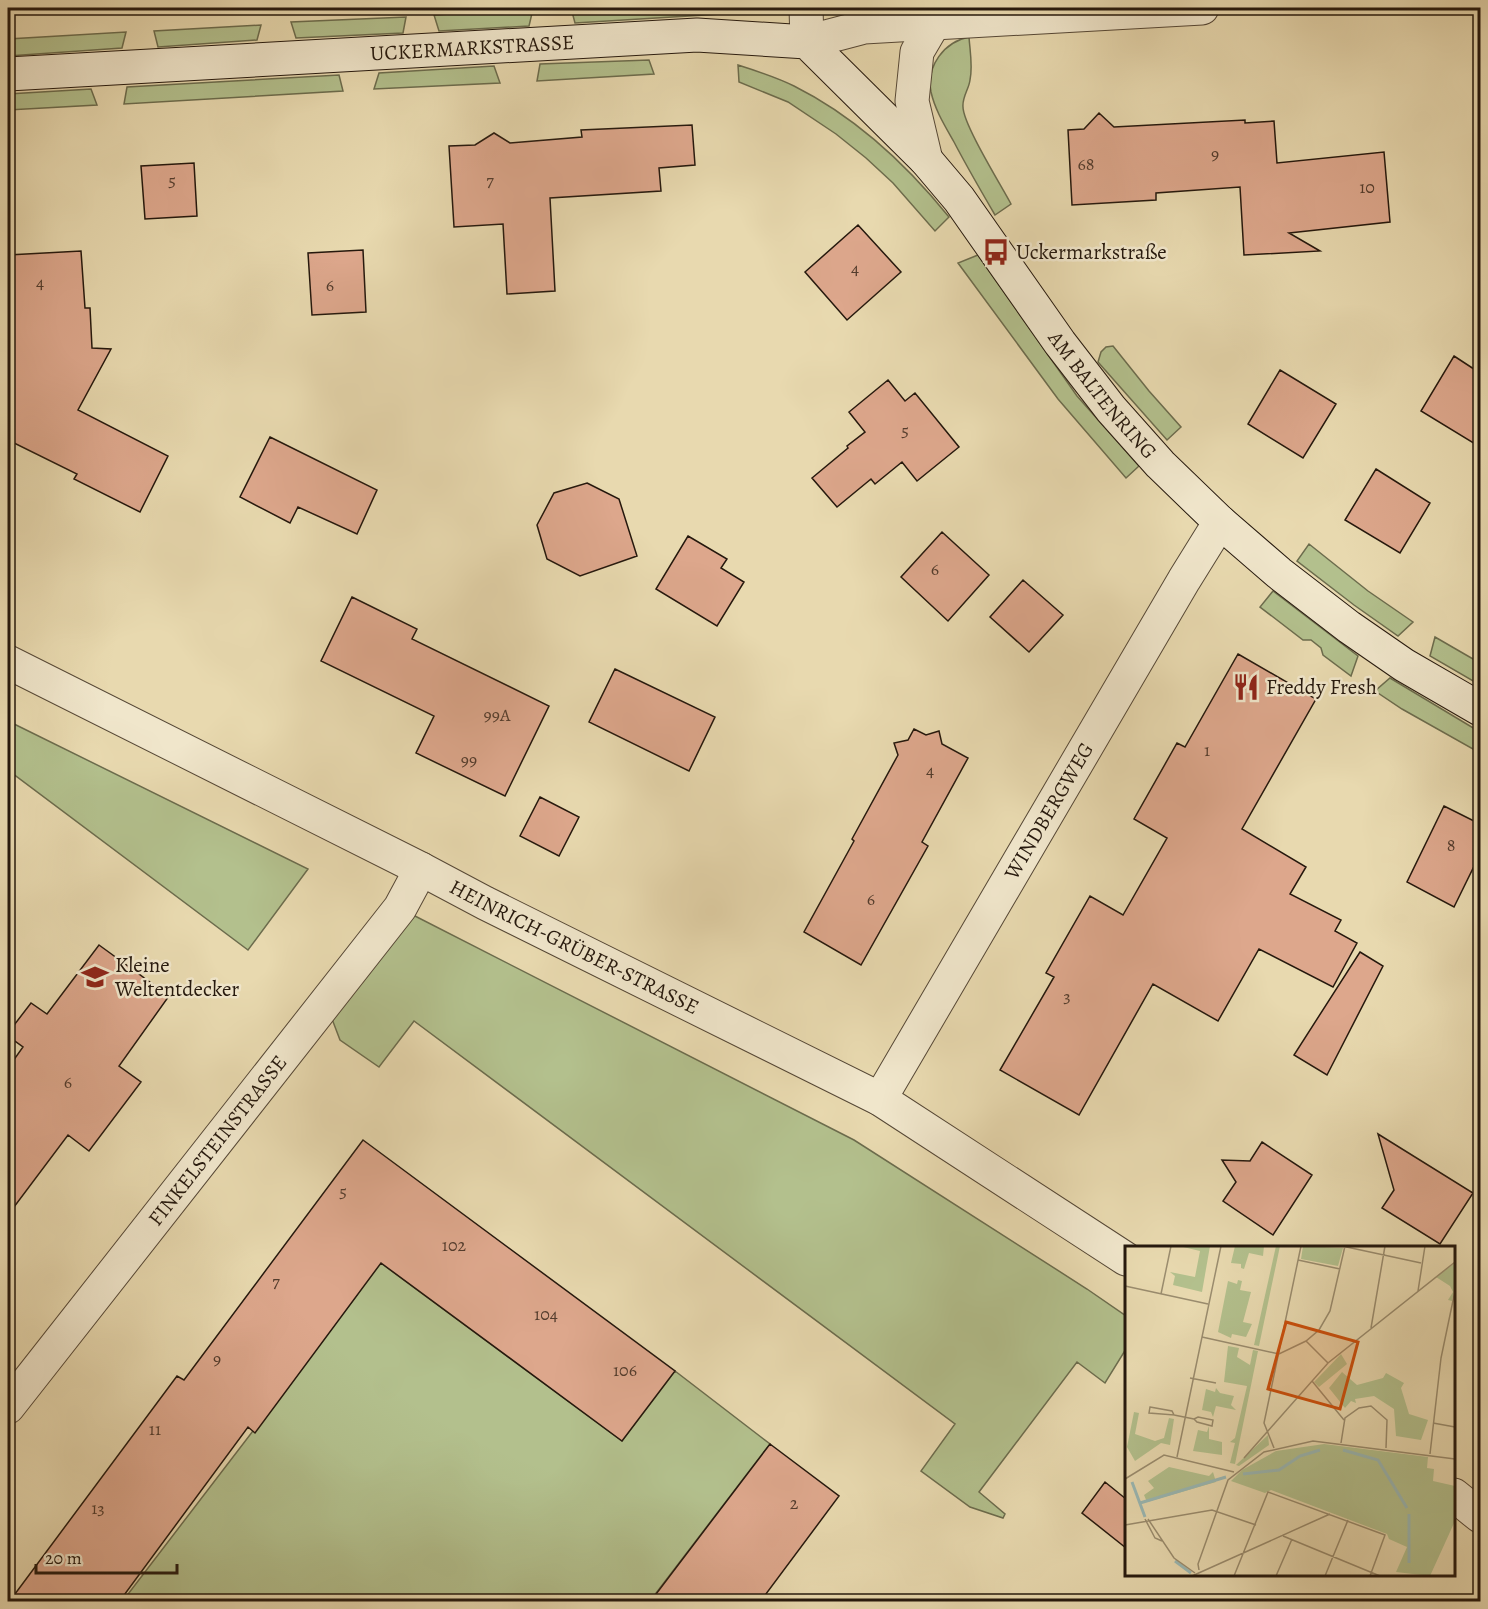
<svg xmlns="http://www.w3.org/2000/svg" width="1488" height="1609" font-family="Alegreya,serif">
<style>
.green{fill:#b3c08d;stroke:#6c6c4d;stroke-width:1.5}
.building{fill:#dda78c;stroke:#25180d;stroke-width:1.5}
.lines{fill:none;stroke-linecap:round;stroke-linejoin:round}
.street-casing{stroke:#564836;stroke-width:35}
.secondary-casing{stroke:#25180d;stroke-width:35}
.street{stroke:#f0e6cb;stroke-width:33}
.secondary{stroke:#f0e6cb;stroke-width:33}
.labels{text-anchor:middle;stroke-width:5;stroke-linejoin:round;paint-order:stroke}
.number-label{font-size:18px;fill:#533c2d}
.street-label{font-size:21px;fill:#25180d;stroke:#f0e6cb}
.poi-label{font-size:21px;fill:#25180d;stroke:#f0e6cb;text-anchor:start}
.inset-river{fill:none;stroke:#9ab8b4;stroke-width:3}
.inset-road{fill:none;stroke:#9a8c6e;stroke-width:1.5}
.view{fill:#cb4f0c;fill-opacity:0.15;stroke:#cb4f0c;stroke-width:3}
.inset-edge{fill:none;stroke:#25180d;stroke-width:3}
</style>
<rect width="100%" height="100%" fill="#e8d9af"/>
<filter id="stains"><feTurbulence type="fractalNoise" baseFrequency=".00333" numOctaves="4"/><feColorMatrix values="0 0 0 0 .2 0 0 0 0 .09 0 0 0 0 .02 0 0 0 .5 -.17"/></filter>
<radialGradient id="worn" r=".72"><stop offset=".6" stop-color="#630" stop-opacity="0"/><stop offset="1" stop-color="#630" stop-opacity=".3"/></radialGradient>
<path class="green" d="M571,8h149l1,6 -146,9z
M533,9l-4,17 -90,5 -5,-16z
M406,17l-3,16 -107,5 -5,-16z
M261,25l-4,15 -99,7 -4,-16z
M126,32l-4,16 -114,8v-17z
M969,37c1,15 4,29 1,43 -1,9 -8,17 -7,27 0,17 38,78 48,97l-16,11c-14,-24 -28,-48 -41,-73 -9,-16 -19,-32 -23,-50 -5,-26 13,-50 38,-55z
M649,60l5,14 -117,7 3,-17z
M738,65c19,6 38,12 56,21 60,30 113,79 155,131l-14,14 -42,-48 -27,-25 -30,-24 -48,-32 -49,-20z
M494,66l6,17 -126,6 5,-16z
M339,75l4,16 -219,13 3,-17z
M91,89l6,16 -89,5v-16z
M978,255l99,141 62,70 -13,12 -68,-79 -100,-136z
M1113,346l36,45 32,36 -14,13 -69,-78 3,-10 5,-5z
M1309,544l59,47 45,31 -15,14 -44,-31 -57,-44z
M1273,591l85,65 -7,20 -28,-21 -2,-7 -10,-8h-8l-43,-33z
M1435,637l45,26v22l-50,-29z
M1390,678l90,54v21l-78,-44 -27,-18z
M8,721l300,148 -60,81 -240,-180z
M413,915l441,225 233,149 39,27v33l-21,34 -28,-21 -98,130 26,22 -2,4 -33,-11 -49,-36 34,-47 -541,-403 -35,46 -39,-27 -8,-21z
M370,1255l252,186 53,-70 95,73 -120,157 -528,1 235,-307z"/>
<path class="building" d="M1099,113l15,14 131,-7v3l29,-2 3,42 107,-11 6,70 -101,11 31,18 -76,4 -4,-68 -84,6v7l-84,5 -4,-75 16,-1z
M692,125l3,40 -36,3 2,23 -111,7 5,93 -48,3 -4,-70 -49,3 -5,-81 26,-1 19,-12 16,10 72,-6 -1,-7z
M194,163l3,53 -52,3 -4,-53z
M858,225l43,47 -54,48 -42,-48z
M363,250l3,62 -54,3 -4,-62z
M81,251l4,57h5l2,40 19,1 -33,61 90,46 -28,56 -66,-33 3,-5 -69,-34v-185z
M1454,356l26,17v74l-59,-36z
M1280,370l56,34 -33,54 -55,-34z
M888,380l17,21 10,-8 44,54 -42,34 -15,-19 -27,22 -4,-5 -34,28 -25,-29 36,-30 -1,-2 18,-14 -16,-20z
M270,437l107,53 -20,44 -59,-27 -8,16 -50,-26z
M1376,469l54,34 -30,50 -55,-33z
M587,483l32,16 18,57 -57,20 -33,-17 -10,-34 17,-32z
M942,532l47,43 -41,46 -47,-44z
M688,536l39,23 -6,9 23,14 -27,44 -61,-37z
M1023,580l40,35 -34,37 -39,-35z
M352,597l65,32 -5,10 137,67 -44,90 -89,-43 18,-37 -113,-55z
M1238,654l78,45 -74,130 64,38 -16,27 51,26 -6,11 22,12 -24,44 -74,-38 -41,72 -65,-37 -74,131 -79,-45 54,-93 -8,-4 44,-77 33,19 44,-77 -33,-19 43,-76 8,4z
M615,669l100,48 -26,54 -100,-49z
M914,729l12,6 13,-4 3,13 26,14 -46,84 6,4 -67,119 -57,-33 50,-91 -2,-2 46,-84 -4,-12 14,-3z
M540,797l39,20 -20,39 -39,-20z
M1444,806l36,18v30l-26,53 -47,-25z
M99,945l70,51 -50,70 22,16 -52,69 -21,-16 -60,80v-147l15,-21 -15,-11v-3l23,-30 16,11z
M1360,952l23,14 -56,109 -33,-20z
M1378,1134l95,59 -33,51 -58,-36 12,-18z
M363,1140l312,231 -53,70 -241,-178 -126,170 -7,-6 -129,175h-110l168,-226 7,4z
M1262,1142l50,33 -39,60 -50,-34 13,-19 -14,-22 28,1z
M770,1444l69,52 -79,106h-110z
M1105,1482l21,17v49l-44,-35z"/>
<g class="lines">
<defs>
<g id="street">
<path d="M806,8l1,34 57,-15 338,-19"/>
<path d="M926,160l-14,-59 5,-49 17,-29"/>
<path id="s1" d="M8,662l413,207 64,34 395,196 246,160"/>
<path id="s2" d="M880,1099l304,-519 36,-58"/>
<path id="s3" d="M8,1407l392,-499 21,-39"/>
<path d="M1454,1495l26,21"/>
</g>
<g id="secondary">
<path id="s4" d="M8,74l689,-39 110,7 119,118 33,39 101,144 51,66 49,55 60,58 59,51 70,54 55,38 76,44"/>
</g>
</defs>
<use href="#street" class="street-casing"/>
<use href="#secondary" class="secondary-casing"/>
<use href="#street" class="street"/>
<use href="#secondary" class="secondary"/>
</g>
<defs>
<symbol id="bus-bare" viewBox="-9 -9 18 18"><path d="M-5-6H5V4H4V6H2V4H-2V6H-4V4H-5ZM-3.5-4V0h7V-4ZM-3.5 1.2v1.5H-2V1.2ZM2 1.2v1.5H3.5V1.2Z" fill="#8f2418" stroke="#f0e6cb" stroke-width="2.5" paint-order="stroke"/></symbol>
<symbol id="restaurant-bare" viewBox="-9 -9 18 18"><path d="M-5-6h1v4h1v-4h1v4h1v-4h1v5L-1.5 .5V6h-2V.5L-5-1ZM5-6V6H3V1.5H1.5Q1.5-4 5-6Z" fill="#8f2418" stroke="#f0e6cb" stroke-width="2.5" paint-order="stroke"/></symbol>
<symbol id="school-bare" viewBox="-9 -9 18 18"><path d="M0-5L7-2L0 1L-7-2ZM-4 1L0 2.5L4 1V4Q0 6-4 4Z" fill="#8f2418" stroke="#f0e6cb" stroke-width="2.5" paint-order="stroke"/></symbol>
</defs>
<g fill-rule="evenodd">
<use href="#bus-bare" x="977" y="233" width="38" height="38"/>
<use href="#restaurant-bare" x="1227" y="668" width="38" height="38"/>
<use href="#school-bare" x="76" y="958" width="38" height="38"/>
</g>
<g class="labels">
<g class="number-label">
<text x="1215" y="160">9</text>
<text x="1086" y="170">68</text>
<text x="172" y="186">5</text>
<text x="490" y="186">7</text>
<text x="1367" y="193">10</text>
<text x="855" y="274">4</text>
<text x="40" y="288">4</text>
<text x="330" y="291">6</text>
<text x="905" y="436">5</text>
<text x="935" y="575">6</text>
<text x="497" y="721">99A</text>
<text x="1207" y="756">1</text>
<text x="469" y="766">99</text>
<text x="930" y="776">4</text>
<text x="1451" y="851">8</text>
<text x="871" y="905">6</text>
<text x="1067" y="1002">3</text>
<text x="68" y="1088">6</text>
<text x="343" y="1197">5</text>
<text x="454" y="1251">102</text>
<text x="276" y="1287">7</text>
<text x="546" y="1320">104</text>
<text x="217" y="1365">9</text>
<text x="625" y="1376">106</text>
<text x="155" y="1435">11</text>
<text x="794" y="1509">2</text>
<text x="98" y="1514">13</text>
</g>
<g class="street-label">
<text dy="7" stroke="none"><textPath href="#s4" startOffset="465">UCKERMARKSTRASSE</textPath></text>
<text dy="7" stroke="none"><textPath href="#s4" startOffset="1262">AM BALTENRING</textPath></text>
<text dy="7" stroke="none"><textPath href="#s2" startOffset="334">WINDBERGWEG</textPath></text>
<text dy="7" stroke="none"><textPath href="#s1" startOffset="634">HEINRICH-GRÜBER-STRASSE</textPath></text>
<text dy="7" stroke="none"><textPath href="#s3" startOffset="339">FINKELSTEINSTRASSE</textPath></text>
</g>
<g class="poi-label">
<text x="1016" y="259">Uckermarkstraße</text>
<text x="1266" y="694">Freddy Fresh</text>
<text x="115" y="972">Kleine<tspan x="115" dy="24">Weltentdecker</tspan></text>
</g>
</g>
<g transform="translate(1125 1246)">
<rect width="330" height="330" fill="#e8d9af"/>
<path d="M54,0h31l-8,46 -29,-7 2,-9 -5,-4 25,5 5,-26zM110,0h29l-1,10 -14,-3 -5,16 -3,-1v-4l-10,-1zM151,0h4l-21,100 -5,-1zM178,0l40,2 -5,18 -37,-7zM330,17v25l-3,13 -4,-1 5,-8 -3,-6 -14,-9zM113,34l4,1 -2,9 11,2 -8,30 9,2 -6,13 -14,-3 -1,4 -13,-6 10,-51 9,3zM103,100l11,2 -2,9 13,8 3,-15 5,1 -23,113 -5,-1 5,-20 -5,-1 5,-4 12,-52 -23,-4zM216,108l6,10 -28,23 -5,-5zM217,126l15,13 26,-7 3,-5 18,10 -3,5 8,26 19,6 -7,20 -25,-4 -2,-27 -20,-13 -19,3 1,4 -5,-2 -6,7 -16,-20zM91,142l4,5 14,3 -3,9 5,5 -20,-4 -3,11 -2,-5 -9,-2 4,-21 9,3zM9,166l5,1 -4,21 20,7 9,-3 5,-20 5,1 -4,26 -9,-2 -26,18 -8,-14zM84,180v13l13,3v13l-29,-4 5,-21 9,2zM143,189l1,10 -30,21 -3,-1zM199,198l104,13 -1,11 7,1 -1,12 22,5v35l-25,55 -34,-4 11,-25 -18,-8 -2,-5 -116,-44 -6,3 -34,-12 11,-11 34,-19zM44,221l40,9 4,-4 3,10 -69,20 -3,-7 10,-7 -6,-7z" fill="#b3c08d"/>
<path class="inset-river" d="M218,204l35,10 29,48M118,228l36,-4 21,-14 20,-6M7,236l13,35M15,257l86,-26M50,315l16,12M284,317v-49"/>
<path class="inset-road" d="M217,0l79,17M173,14l42,9M0,40l83,18M293,45l7,-45M36,48l10,-48M246,82l14,-82M77,91l77,17 27,-13 13,-11 11,-19 15,-65M181,95l22,22M65,132l26,5M187,135l32,39M25,161l22,4 2,4 -25,-2zM49,169l20,4M73,171l15,3 -1,6 -15,-4 -3,-3zM308,177l22,4M216,197l4,-25 14,-10 12,-2 16,14 -1,28M149,202l-10,-25 37,-177M305,208l11,-96 14,-67M52,211l44,-211M119,212l84,-95 127,-101M0,233l39,-24 70,17M20,273l10,19 7,3M23,273l26,39 21,15M0,279l87,-15 44,15M158,290l97,40M74,324l-1,-6 30,-84 36,-28 49,-11 142,18M67,330l138,-62M109,330l34,-84 117,43 -15,41M151,330l16,-37M200,330l23,-56"/>
<path class="view" d="M161,76l72,20 -18,67 -72,-20z"/>
<rect width="330" height="330" class="inset-edge"/>
</g>
<rect width="1488" height="1609" fill="none" stroke="#e8d9af" stroke-width="30"/>
<rect x="9" y="9" width="1470" height="1591" fill="none" stroke="#25180d" stroke-width="3"/>
<rect x="15" y="15" width="1458" height="1579" fill="none" stroke="#25180d" stroke-width="1.5"/>
<path d="M36 1564v9h141v-9" fill="none" stroke="#25180d" stroke-width="3"/>
<text x="45" y="1564" font-size="18" fill="#25180d" stroke="#f0e6cb" stroke-width="4.5" paint-order="stroke">20 m</text>
<rect width="100%" height="100%" filter="url(#stains)"/>
<rect width="100%" height="100%" fill="url(#worn)"/>
</svg>
